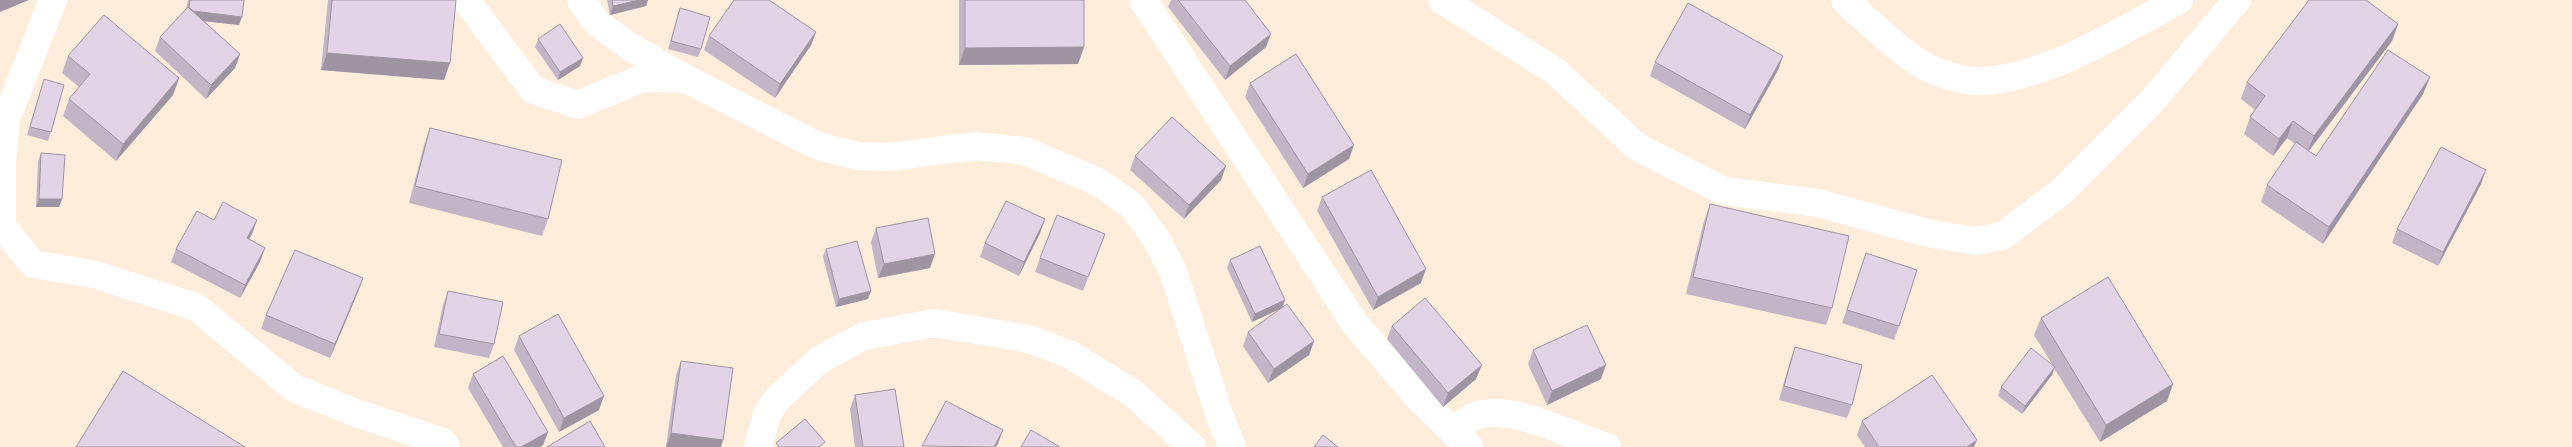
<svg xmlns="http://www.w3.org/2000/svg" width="2572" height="447" font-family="'Public Sans',sans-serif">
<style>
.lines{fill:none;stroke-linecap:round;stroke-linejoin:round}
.street{stroke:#fff;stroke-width:28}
.wall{fill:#c3b5c7}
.shaded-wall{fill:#9f94a2}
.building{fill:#e3d3e7;stroke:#9f94a2}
</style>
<rect width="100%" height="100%" fill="#fdedda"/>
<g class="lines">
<path class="street" d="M53,0l-47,119 -4,44v63l31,38 60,10 103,33 98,81 62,25 87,29 3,5
M466,0l67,90 45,15 64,-27 42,1
M581,0l16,23 32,23 59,34 128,65 41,11 31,1 88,-11 49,5 73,31 33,23 24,32 18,34 47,146 12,30
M1143,0l212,324 63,73 51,50
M1442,0l113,71 82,76 87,44 94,12 109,30 49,8 26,-5 59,-44 91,-91 85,-101
M1845,0c22,21 50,47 76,64 15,9 40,17 58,17 62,0 146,-52 200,-81
M1452,430c8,-4 17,-13 26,-15 34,-11 95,22 129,32
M758,447l9,-33 10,-15 42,-39 45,-24 70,-13 95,16 40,15 65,40 58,53"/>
</g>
<path class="wall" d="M188,0h56l-5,25 -35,-4 36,33 -5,14 -29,31 -51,-48 5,-14 26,-28z
M328,0h128l-12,80 -123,-10z
M607,0h41l-2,6 -36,9z
M959,0h125v47l-6,17 -119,1z
M1171,0h74l21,47 -41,33 -57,-73z
M680,8l21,41 -3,8 -30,-8z
M2398,24l-6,17 -83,110 7,5 114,-79 -7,17 -100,150 -62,-42 6,-17 28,-41 -8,-6 -14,18 -29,-22 6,-17 5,-7 -14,-11 6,-17z
M816,32l-5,13 -36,53 -71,-48 5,-14z
M538,39l42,27 -22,14 -23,-33z
M68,56l111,22 -6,17 -57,66 -53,-45 6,-17 10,-12 -17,-14z
M1783,56l-5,14 -33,59 -95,-53 5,-14z
M44,79l7,53 -3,9 -21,-6z
M1250,83l99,76 -46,29 -58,-91z
M430,128l118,91 -6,17 -133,-33 15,-58z
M41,153l21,46 -3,8h-23l2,-45z
M1135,156l86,24 -37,39 -54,-49z
M2481,184l-43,82 -46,-23 5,-14z
M1322,197l99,86 -48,27 -56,-99z
M1710,204l122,104 -6,17 -140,-31 18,-73z
M1045,219l-5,14 -21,43 -39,-19 5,-14z
M214,220h43l-8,19 11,23 -20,36 -69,-36 5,-13z
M876,228l54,40 -52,10 -7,-36z
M1105,234l-22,57 -48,-19 5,-14z
M826,249l42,50 -32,8 -13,-50z
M1866,253l33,73 -5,14 -52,-17z
M1230,260l55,40 -3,8 -30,14 -25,-54z
M448,291l46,53 -5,14 -55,-11 9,-42z
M358,292l-28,66 -69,-29 5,-14z
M2041,318l132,66 -6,17 -67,41 -46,-74 -2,7 -30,39 -24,-18 3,-9 51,-23 -18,-29z
M1392,326l84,53 -33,28 -56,-68z
M1248,332l66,9 -5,14 -41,28 -25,-37z
M519,336l80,74 -40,22 -45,-82z
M1795,347l57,58 -5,13 -68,-18 11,-39z
M1533,350l68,29 -54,26 -19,-41z
M681,361l40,86h-55l10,-72z
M473,374l75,58 -5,13 -3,2h-37l-35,-59z
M855,395l49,52h-49l-5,-38z
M1862,421l112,26h-109l-8,-12z"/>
<path class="shaded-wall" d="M0,0h29l-29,12z
M640,0h8l-2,6 -36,9 3,-9z
M188,11l54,6 -3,8 -54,-6z
M2398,24l-6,17 -85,112 7,-17z
M816,32l-5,13 -36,53 5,-14z
M1271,34l-5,13 -41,33 5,-14z
M1084,47l-6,17 -119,1 6,-17z
M327,53l123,10 -6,17 -123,-10z
M240,54l-5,14 -29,31 5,-14z
M1783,56l-5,14 -33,59 5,-14z
M583,58l-3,8 -22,14 2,-8z
M2430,77l-7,17 -100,150 6,-17z
M179,78l-6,17 -57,66 7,-17z
M2293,121l-6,17 -14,18 6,-17z
M1354,145l-5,14 -46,29 5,-14z
M1226,166l-5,14 -37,39 5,-14z
M2486,170l-5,14 -43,82 5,-14z
M39,199h23l-3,8h-23z
M1045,219l-5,14 -21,43 5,-14z
M257,220l-5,14 -10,18 5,-14z
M265,248l-5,14 -20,36 5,-13z
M935,254l-5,14 -52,10 6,-14z
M1426,269l-5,14 -48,27 5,-13z
M363,278l-5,14 -28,66 5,-14z
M871,291l-3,8 -32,8 3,-8z
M1285,300l-3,8 -30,14 3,-8z
M1314,341l-5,14 -41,28 6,-14z
M1482,365l-6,14 -33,28 5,-14z
M1606,365l-5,14 -54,26 5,-14z
M2055,367l-3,8 -30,39 3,-8z
M2173,384l-6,17 -67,41 6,-17z
M604,396l-5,14 -40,22 5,-14z
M1003,430l-5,14 -2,3h-2z
M548,432l-5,13 -3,2h-19z
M671,433l52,7 -2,7h-55z
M1977,440l-3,7h-7z"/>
<path class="building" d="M190,0h54l-2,17 -49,-6 -4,-4z
M332,0h124l-6,63 -123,-10z
M612,0h28l-27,6z
M734,0h35l47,32 -36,52 -71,-48z
M965,0h119v47l-119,1z
M1178,0h67l26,34 -41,32z
M2309,0h57l32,24 -84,112 -21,-15 -14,18 -29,-22 15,-21 -18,-14z
M1688,3l95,53 -33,59 -95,-53z
M188,7l52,47 -29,31 -51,-48z
M680,8l30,9 -9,32 -30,-8z
M104,15l75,63 -56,66 -54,-45 21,-25 -22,-18z
M560,24l23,34 -23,14 -22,-33z
M2388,50l42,27 -101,150 -62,-42 29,-43 20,14z
M1296,54l58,91 -46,29 -58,-91z
M44,79l20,6 -13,47 -21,-5z
M1172,117l54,49 -37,39 -54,-49z
M430,128l132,32 -14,59 -133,-33z
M2441,147l45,23 -43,82 -46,-23z
M41,153l24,2 -3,44h-23z
M1371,170l55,99 -48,28 -56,-100z
M1006,201l39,18 -21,43 -39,-19z
M223,202l34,18 -10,18 18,10 -20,37 -69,-36 21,-38 17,9z
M1710,204l139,32 -17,72 -139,-31z
M1057,215l48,19 -17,43 -48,-19z
M928,218l7,36 -51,10 -8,-36z
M857,241l14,50 -32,8 -13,-50z
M1260,246l25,54 -30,14 -25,-54z
M295,250l68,28 -28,66 -69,-29z
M1866,253l51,17 -18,56 -52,-16z
M2108,277l65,107 -67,41 -65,-107z
M448,291l55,11 -9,42 -55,-10z
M1425,298l57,67 -34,28 -56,-67z
M1287,304l27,37 -40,28 -26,-37z
M558,314l46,82 -40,22 -45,-82z
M1587,325l19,40 -54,26 -19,-41z
M1795,347l67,18 -10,40 -68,-19z
M2031,348l24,19 -30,39 -24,-19z
M503,356l45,76 -27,15h-5l-43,-73z
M681,361l52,7 -10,72 -52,-7z
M123,371l122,76h-169z
M1932,375l45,65 -10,7h-88l-17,-26z
M895,389l9,58h-41l-8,-52z
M946,401l57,29 -9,17 -72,-1z
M805,419l20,23 -6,5h-40l-3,-4z
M590,421l15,26h-58z
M1031,430l29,17h-39z
M1323,435l15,12h-24z"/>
</svg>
